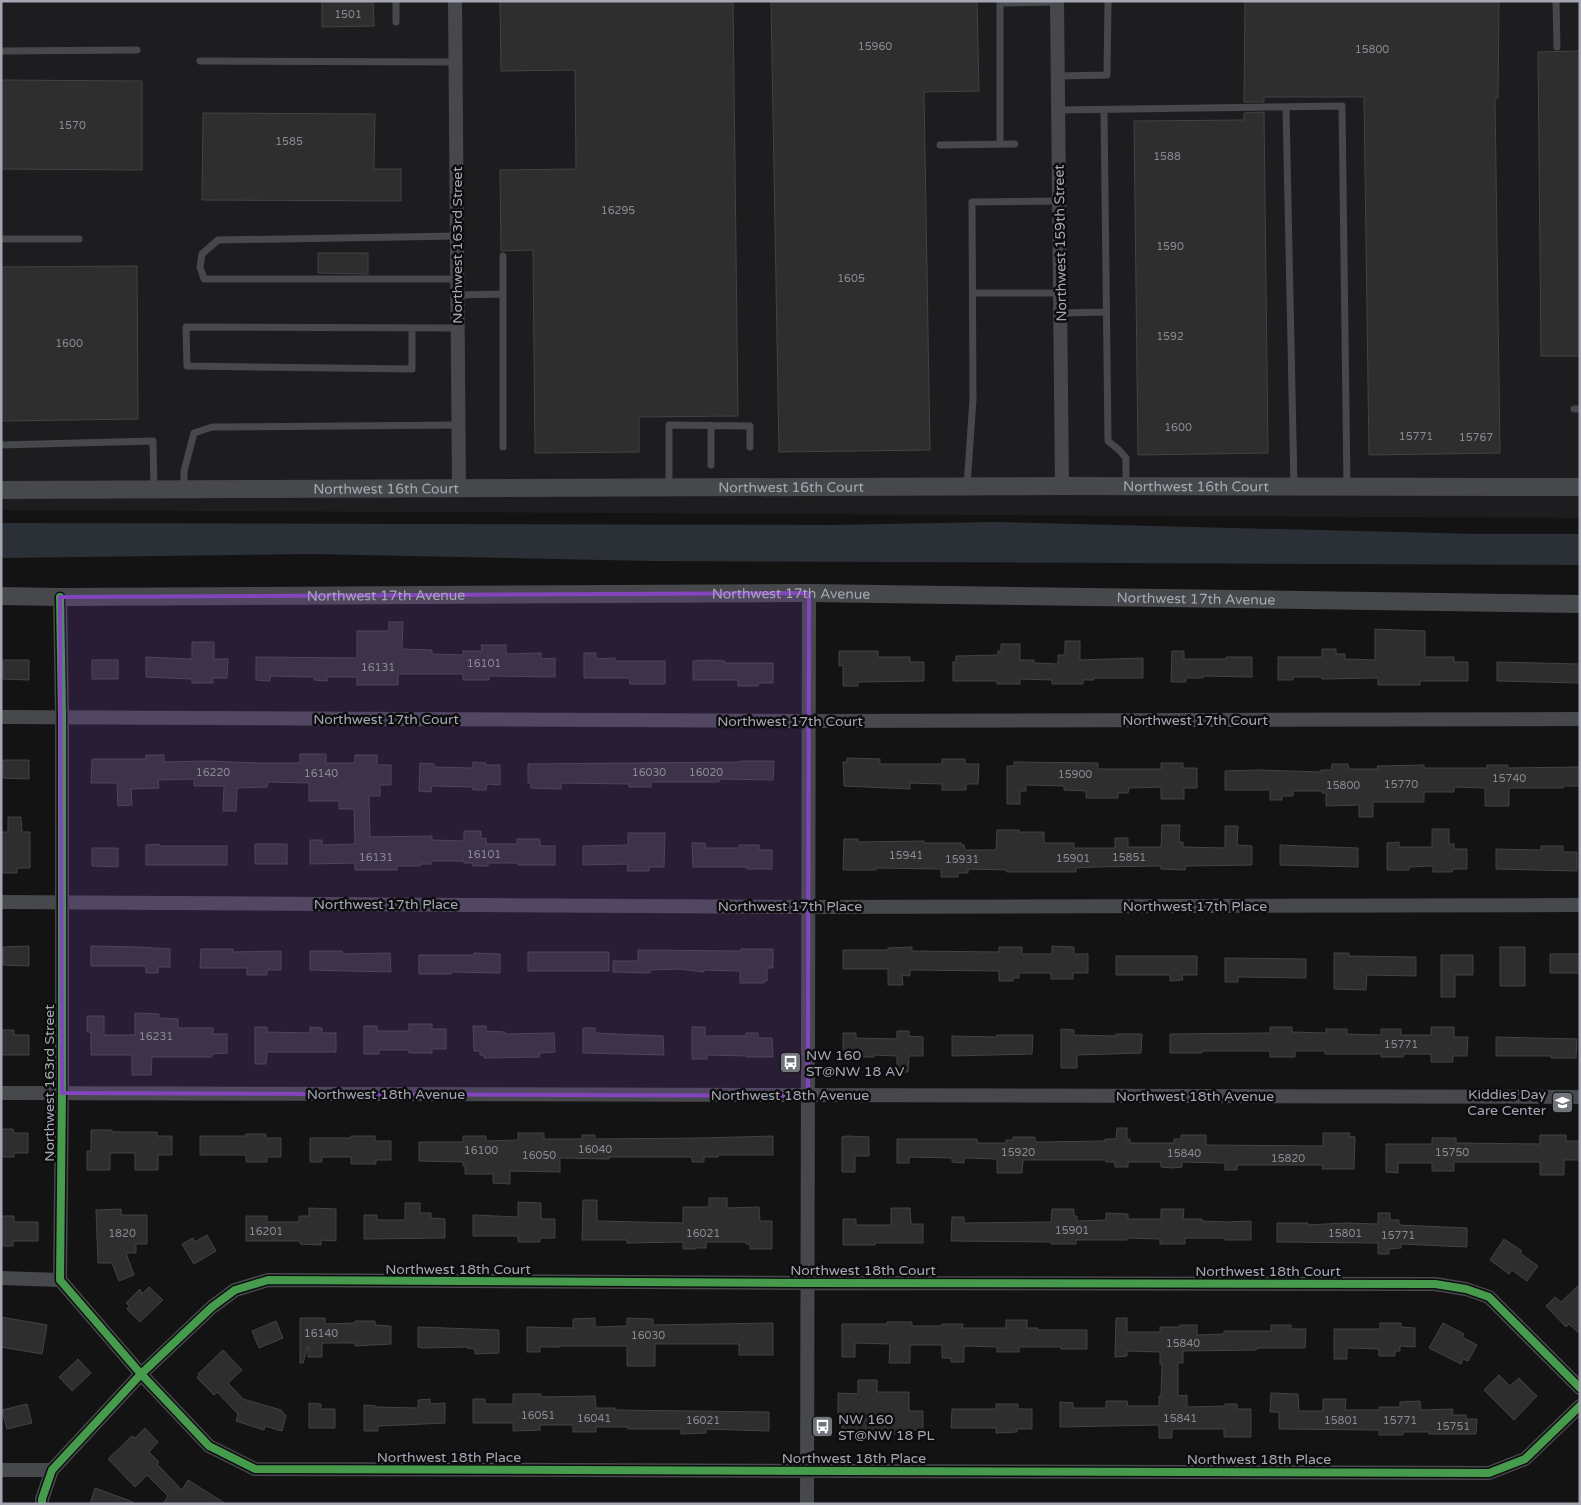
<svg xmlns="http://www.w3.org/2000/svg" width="1581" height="1505" font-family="'Varela Round',sans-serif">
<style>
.built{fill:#1d1d1f}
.water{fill:#2b3037}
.building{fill:#2e2e2e;stroke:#424346}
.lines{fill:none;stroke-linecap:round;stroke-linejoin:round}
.service{stroke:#47484c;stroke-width:7}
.minor{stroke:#47484c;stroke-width:14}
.tertiary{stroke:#47484c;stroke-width:18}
.cycleway-casing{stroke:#0d0d0f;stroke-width:11}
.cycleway{stroke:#469c4c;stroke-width:8}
.marked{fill:#8345bd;fill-opacity:0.2;stroke:#8345bd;stroke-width:4;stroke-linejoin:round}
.labels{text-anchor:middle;stroke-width:5;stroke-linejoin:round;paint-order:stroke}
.number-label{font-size:11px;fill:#878a92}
.street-label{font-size:14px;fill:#a5a8b3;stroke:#0d0d0f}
.poi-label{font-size:14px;fill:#a5a8b3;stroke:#0d0d0f;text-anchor:start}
</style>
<rect width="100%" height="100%" fill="#131313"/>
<path class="built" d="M1,1h1579v517l-1579,-8z"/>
<path class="water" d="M994,522l485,12h101v31l-930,-4 -340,-7 -309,4v-35l831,2z"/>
<path class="building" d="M322,1h51l1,25 -52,1z
M500,1h233l5,415 -99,1v35l-104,1 -2,-203 -32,1 -1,-81 76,-1 -1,-99 -74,1z
M771,1h206l2,90 -55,1 6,358 -151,2z
M1245,1h254l-1,97h-3l5,355 -131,2 -5,-358h-100v5h-20z
M1580,51v305h-39l-3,-304z
M1,80l141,1v89l-141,-1z
M1264,112l4,341 -130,2 -4,-334 110,-1v-7z
M203,113l172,1 -1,55h27v32l-199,-1z
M318,253h50v21l-50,-1z
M137,266l1,153 -137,2v-154z
M389,622h14l-1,27 30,1v4l31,1v-4h19l-1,-6h25v9l35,-1v6l14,-1v19l-66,-1v4h-26v-6h-65v11h-41v-8h-30v4l-13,-1 1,-3h-5l-40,-1v5l-14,-1v-23l101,1v-27h32z
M1375,629l50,2v26h29v5h14v19h-48v4h-42v-7l-56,1v-2h-29v3h-15v-23h44v-8h14v5h9v5l30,1z
M1065,641h15v19l63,-2v20h-49v2h-11v4h-31v-4l-32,-1v5h-23v-3h-44v-19h3v-6l42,-1v-4h3v-7h19v16h14v3l24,1v-9h7z
M192,642h22v17h14l-1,19h-14v5h-21v-4l-46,-2v-20l46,2z
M839,651h39v6h32v5h14v19l-66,1v4h-15v-21l-4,1z
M1172,651h12v8h42v-2h26v20l-49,-1v2h-17v4h-15z
M584,653h12v6l19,-1v3h50v23h-35l-1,-6h-45z
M3,660h26v20l-26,-1z
M92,660h26v19h-26z
M705,660l20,1v2h48v20h-15v3h-20v-6h-45v-19z
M1497,662l83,2v19l-83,-2z
M300,754h26v9h29v-8h22v10h14v20h-11v11h-11l1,41 62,-1v4l32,1v-10h17v8l5,-1v6h31v-5h23v7h15v19h-37v-2h-30v3h-15v-3h-9v-2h-33v3h-11v2h-23v4h-42v-7l-45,1v-24h12v5l33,-1 -1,-35h-15v-8h-30v-18l-41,-1 -1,5 -30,1 -1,23h-13l1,-25h-30v-7l-36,1 1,8 -28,1 1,16 -14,1 -1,-23h-26l1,-24h54v-4h18v7l44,-1 51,2h41z
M847,758l33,1v5h62v-5h23v5h14l-1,20h-12v6h-24v-6l-32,-1v6l-66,-3 -1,-24h4z
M3,760h26v19l-26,-1z
M741,761h33l-1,19 -54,-1v3h-68v5h-22v-3l-68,-1v6l-30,-1v-5h-3v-19l213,-2z
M473,762l13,1 -1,2h15v20l-13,-1 -1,6h-13v-3l-41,-1 -1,6 -12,-1 1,-28 14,1v3l39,1z
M1014,762l84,1v6h63v-6h22v5h14v20h-13v11h-23v-12l-32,1 -1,5h-10v5h-32v-7l-22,-1v-4l-38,-1v6h-6v13h-13v-38h7z
M1332,764h16l1,5h29l-1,-3 47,-1v3h63v-3h21v3l72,-1v19h-17v2h-54v18h-24v-18l-31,-1v5h-30v10h-51v15h-14v-12l-33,1v-13h-4v-2h-29v5h-11v4h-12v-10h-45v-19l33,-1 63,2v-2h10z
M8,817h13l1,15h8v36h-13v5h-16v-41h7z
M1162,825h18l-1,17h4v5l42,1v-22h13l-1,19 15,1v19l-66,1 -1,4 -24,-1v-3l-67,1 -18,1v4h-69v-2l-39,-1v4h-10v4h-17v-8l-65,-1v2h-33l1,-31h14v3l66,-1v2h37v2h3l1,5h31l1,-20h22v2h25v11h30v5h41v-10h13v9h33z
M1432,829h17v15h5v5h13v20h-14l-1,3h-19v-6l-24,1v3h-22v-27l12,-1v5h33z
M628,833h37l-1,34h-15v4h-22l1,-7 -45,1v-19l45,-1z
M692,843h13v5h34v-3h20v5h13v19h-25v-2h-54z
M159,844v2h68v19h-81v-20z
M255,844h32v20h-32z
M1280,845l78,3v19l-78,-2z
M1541,846h22v6h14v19l-81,-2v-20l45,1z
M92,848h26v19l-26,-1z
M29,946v20l-26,-1v-18z
M91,946l48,1 31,2v18h-12v6h-12v-7h-55z
M1052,946l22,1v7h14v19h-15v6h-22v-6h-32v5h-6v3h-14v-10l-89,-1v6l-8,-1 1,10h-15v-16h-45v-19h45v-2l24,-1v4l87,1v-5h23v7h30z
M1500,947h25v39h-25z
M201,949h32v3l48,-1v19h-14v5h-20v-7h-47z
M741,949h32v19h-6v13h-3v2h-24v-12l-36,-1v2l-24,-3 -30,1v3l-37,-1v-11h25v-11l103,1z
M310,951h32v3l48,-1 1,19 -81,-2z
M528,952h81v19h-81z
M474,953l26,1v19l-49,-1v2h-32v-19h55z
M1334,953h15v3l67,1v19l-49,-1 -1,15 -32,-1z
M1550,954h30v19h-30z
M1441,955h32v20h-18v22h-14z
M1116,956h81v19h-15l1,5 -13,1v-6h-54z
M1225,958l81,1v19l-68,-1v5h-13z
M135,1013l24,1v4l19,1v9h35v6h14v19l-15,1v3h-60l-1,18h-19v-20h-41v-23h-4v-16h17v19h31z
M409,1024h23v5h14v20h-14v4h-23v-3h-30v4h-15v-28h13v5h32z
M473,1026h13v5l19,1v2l49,-1 1,19 -15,1 -1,4 -55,1v-3h-4v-4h-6z
M255,1027h12v5l43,1v-6l12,1v5h14v19h-69l-1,12h-11z
M692,1027h13v9h41v-3h12v5h14l1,19h-27v-1l-39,-1v4h-15z
M1270,1027h22v5l34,1v-4h21v5l34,1v-6h20v6h30v-8h23v10h14l-1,19h-14v6h-22v-8h-27l-1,3h-22v-3h-56v-3h-30v6h-25v-6h-68v2h-32v-19l100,-1z
M583,1028h12v5l68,3 1,19 -81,-2z
M1061,1029l13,1v5l42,1v-2h26l-1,19 -64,2v13h-16z
M1,1030h13v5h15v20h-28z
M897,1031h12v5l14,1v19h-14l-1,16h-11v-16l-23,-1v2h-31v-24h13v5l41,1z
M997,1035h36l-1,19 -80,2v-20l45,1z
M1496,1037l81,2 -1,19h-25v-2h-55z
M1117,1128h10v11h3v4h44v-4h7v-4h25v10l117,1v-13h27l-1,3 6,1 -1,32h-32l1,-4h-86v5h-12v-7l-43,-1v5l-10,1 -11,-1v-5h-33v5h-13v-5h-9v-2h-83l-1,13h-25v-14l-33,-1v5l-12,-1v-4l-43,-1v6h-12v-24h80v4h29v-3h7v-3h22v4l3,1 67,-1v-2h11z
M1,1129h12l1,4h14v20h-14v4h-13z
M91,1130h21v2h45v4h15v19h-14v15h-23v-17h-25v17h-23v-19h4z
M518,1133h26v6h38v-4h13v4l108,-1 70,-2v19h-55v2h-14v5h-12v-5h-83v2l-49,-1v14l-50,-1v13l-17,-1v-9h-28v-8h-2v-4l-44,-1v-19h44v-6h23v5l32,-1z
M246,1134h20v4h15v19h-14v5h-21v-7h-46v-19h46z
M1540,1135h26v6h14v19h-16v15h-24v-13h-86v9h-22v-8h-34v10l-12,-1v-28h46v-6h24v5l84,1z
M351,1136h24v5h16v19h-15v4h-25v-7h-29v5h-12v-24h41z
M847,1136l22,1v19h-14v16h-13v-35z
M709,1198h18v10l32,-1 1,14h12v28h-22v-5h-4v-2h-40v6h-10v1h-13v-7l-56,1v-3h-45l1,-40h14v21l86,2v-16h26z
M518,1202l23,1v16h14v19h-15v4h-22v-6h-45v-21l45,2z
M405,1203h15v10h11v5l14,1v19l-81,1v-24h13v5h28z
M309,1208l27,1v32l-15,-1v5l-21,-1v-3h-54v-25h21v6h32v-6h10z
M891,1208h19l1,16h12v19h-48v2h-32v-26h13v6h35z
M121,1209v6h26v29h-11v9h-10l8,22 -15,6 -7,-18h-14l-2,-53z
M1052,1209h22v7h3v5l29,-1v-7l22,1v5h33v-10h23l-1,10h19v2l25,1 24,-1v19h-26v-2h-40v6h-25v-5l-33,-1v2h-51v4h-25v-2l-100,-1 1,-24h12v6l87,-1z
M1378,1213h12v7h9v5l68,3v19l-66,-3v4l-12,1v5h-11v-11l-101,-1v-19h31v2l36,-2 34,1z
M1,1216h13v6h24v19h-25v5h-12z
M207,1235l9,16 -22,13 -12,-20 11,-6 2,4z
M1504,1239l18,12 -2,2 18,13 -11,15 -15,-11 -3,4 -19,-14z
M1580,1284v50l-11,-10 -3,3 -20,-21 9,-9 6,5z
M149,1287l14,13 -23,22 -13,-13 2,-3 -3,-3 14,-14 2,5z
M1,1317l46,8 -5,29 -41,-7z
M300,1318h25v6l30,-1v-2h20v4l16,1v18l-36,2v-3h-33v14h-14v-11l-5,17h-3z
M595,1318v9l32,-1v-8l26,1v6l120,-2v32h-34v-11h-84v22h-28v-20h-67v1h-20v5h-13v-25l46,1v-9z
M1116,1318h11v14h33v-5h20v-2h17v10l27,-1v-3h47v-6h20v4h15l-1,19h-48l-1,2 -73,1v12h-5v33l9,-1v12l38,-1v-2h12v5h14v28h-27v-8h-52v9h-13v-13l-99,2v-25l13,1v5h33v-7h21l1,5h31v-10h2l1,-32h-2v-12l-33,-1v5l-12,1z
M1006,1320h21v8h11v2h49v19h-26v-2h-42v5h-22v-5l-33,-1v16h-13v-4h-9v-13h-32v18h-21l1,-19 -35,-1v14h-13v-33h45v-2h25v4h30v-2h21l-1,4h44z
M276,1321l7,17 -24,10 -7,-17z
M1380,1323h21v4l14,1v19l-15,-1v5h-5v5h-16v-7l-32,-1v11h-13v-30h46z
M1443,1323l21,11 -2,3 15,8 -9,16 -5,-2 -2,5 -32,-16z
M418,1327l81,3v23l-24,1v-5l-8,-1v-1l-46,1 -3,-1z
M223,1350l19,20 -14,13 15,16 38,11 5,6 -4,15 -17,-5 -1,4 -28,-9 2,-7 -21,-22 -3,3 -17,-17 2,-3 -1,-1z
M78,1359l13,14 -19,18 -13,-14z
M1499,1375l11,11 9,-8 18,18 -23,24 -30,-30z
M858,1380h19v12h32v19h14v19h-15v4h-20v-2h-46v-18h-4v-21l20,1z
M1271,1393l27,1 1,17h24v-12h23l-1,11h34v-3h21v-5l20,-1 1,9 32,-1 -1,6h14v4h11l-1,15h-47v-2h-26v3h-24v-5l-100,-1v-17h-9z
M513,1394h28v3l54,-1 1,12h19v2l154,2v19l-63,-2v4l-25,1v-5h-53v-2h-32v5h-23v-7h-33v5l-27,1v-8h-40v-24h12v5h28z
M430,1399v5l15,-1v20l-67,3v5h-14v-26l12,1v1l42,1v-8z
M309,1403l12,1v5h14v19h-26z
M27,1404l5,19 -25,6 -5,-19z
M996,1404h22v5h14v20h-15v3l-21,1v-5h-45l1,-19h44z
M145,1428l13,14 -9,10 10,10 -2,2 25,26 6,-10 38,24h-63l5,-8 -21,-21 -12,12 -27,-28 24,-23 3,2z
M95,1488l38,14 -1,2h-42z"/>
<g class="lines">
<path class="service" d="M396,1v21
M1556,1l1,46
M1000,3l57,-1
M1,51l136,-1
M200,61l255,1
M1058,76l49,-1 1,-74
M1286,107l8,379
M1058,110l284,-4 5,380
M1104,110l4,331 11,9 7,8v28
M1000,144v-143
M940,145l75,-1
M457,236l-239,4 -16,14 -2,13 4,12h253
M1,239h78
M503,256v191
M973,293h87
M457,295l46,-1
M1060,313l46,-1
M412,328v41l-225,-3 -1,-39 271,1
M1574,409h6
M1,445l152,-4 1,48
M711,465v-40
M967,486l6,-87 -1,-197 87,-1
M669,487v-62l81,1v21
M184,488v-17l10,-38 18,-6 247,-2"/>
<path class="minor" d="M455,1l4,488
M1057,1l5,485
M60,597l2,120v376l-2,187 81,94 68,72 46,23 1234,4 36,-14 55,-53
M1,717l808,4 771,-2
M1,902l807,5 772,-2
M1,1093l1579,4
M1,1278l59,2
M1,1470h51
M42,1504v-5l10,-29 89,-96 71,-67 23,-17 33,-10 539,3 628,1 31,5 23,8 91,91
M807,1504l2,-911"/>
<g class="tertiary">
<path id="s1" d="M1,490l1061,-4 518,1"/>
<path id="s2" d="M1,596l59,1 749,-4 771,11"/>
</g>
<defs>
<path id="cycleway" d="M60,597l2,120v376l-2,187 81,94 68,72 46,23 1234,4 36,-14 55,-53
M42,1504v-5l10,-29 89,-96 71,-67 23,-17 33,-10 539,3 628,1 31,5 23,8 91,91"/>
</defs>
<use href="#cycleway" class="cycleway-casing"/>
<use href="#cycleway" class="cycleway"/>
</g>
<path class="marked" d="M809,593l-1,503 -746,-3 -2,-496z"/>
<defs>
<symbol id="bus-square" viewBox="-11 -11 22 22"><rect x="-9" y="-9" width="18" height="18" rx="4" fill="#72747b" stroke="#0d0d0f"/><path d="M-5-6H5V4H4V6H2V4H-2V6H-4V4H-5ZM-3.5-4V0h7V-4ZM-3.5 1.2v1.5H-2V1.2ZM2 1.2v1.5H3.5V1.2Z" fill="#fff"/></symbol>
<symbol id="school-square" viewBox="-11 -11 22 22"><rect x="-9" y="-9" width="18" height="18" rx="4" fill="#72747b" stroke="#0d0d0f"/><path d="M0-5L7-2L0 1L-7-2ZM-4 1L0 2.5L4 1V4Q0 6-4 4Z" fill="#fff"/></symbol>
</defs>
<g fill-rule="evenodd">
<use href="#bus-square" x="778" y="1050" width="25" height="25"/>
<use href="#school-square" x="1550" y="1090" width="25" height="25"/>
<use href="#bus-square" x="810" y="1414" width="25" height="25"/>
</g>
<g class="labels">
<g class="number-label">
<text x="348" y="18">1501</text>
<text x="875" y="50">15960</text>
<text x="1372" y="53">15800</text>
<text x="72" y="129">1570</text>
<text x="289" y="145">1585</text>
<text x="1167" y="160">1588</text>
<text x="618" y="214">16295</text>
<text x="1170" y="250">1590</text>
<text x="851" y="282">1605</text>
<text x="1170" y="340">1592</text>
<text x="69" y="347">1600</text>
<text x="1178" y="431">1600</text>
<text x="1416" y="440">15771</text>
<text x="1476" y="441">15767</text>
<text x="484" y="667">16101</text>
<text x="378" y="671">16131</text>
<text x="213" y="776">16220</text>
<text x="649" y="776">16030</text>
<text x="706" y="776">16020</text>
<text x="321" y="777">16140</text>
<text x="1075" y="778">15900</text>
<text x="1509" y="782">15740</text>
<text x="1401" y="788">15770</text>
<text x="1343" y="789">15800</text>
<text x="484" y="858">16101</text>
<text x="906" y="859">15941</text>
<text x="376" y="861">16131</text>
<text x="1129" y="861">15851</text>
<text x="1073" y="862">15901</text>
<text x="962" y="863">15931</text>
<text x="156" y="1040">16231</text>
<text x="1401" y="1048">15771</text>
<text x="595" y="1153">16040</text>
<text x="481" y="1154">16100</text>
<text x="1018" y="1156">15920</text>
<text x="1452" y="1156">15750</text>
<text x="1184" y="1157">15840</text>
<text x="539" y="1159">16050</text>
<text x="1288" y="1162">15820</text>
<text x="1072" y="1234">15901</text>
<text x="266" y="1235">16201</text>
<text x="122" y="1237">1820</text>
<text x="703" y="1237">16021</text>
<text x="1345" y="1237">15801</text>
<text x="1398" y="1239">15771</text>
<text x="321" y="1337">16140</text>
<text x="648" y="1339">16030</text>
<text x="1183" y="1347">15840</text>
<text x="538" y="1419">16051</text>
<text x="594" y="1422">16041</text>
<text x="1180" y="1422">15841</text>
<text x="703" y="1424">16021</text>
<text x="1341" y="1424">15801</text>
<text x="1400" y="1424">15771</text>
<text x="1453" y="1430">15751</text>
</g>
<g class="street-label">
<text transform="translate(1060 243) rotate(-91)" y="5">Northwest 159th Street</text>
<text transform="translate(457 245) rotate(-90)" y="5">Northwest 163rd Street</text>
<text dy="5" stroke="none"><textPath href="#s1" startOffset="1195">Northwest 16th Court</textPath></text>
<text dy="5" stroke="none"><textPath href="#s1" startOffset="790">Northwest 16th Court</textPath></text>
<text dy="5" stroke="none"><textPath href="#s1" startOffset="385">Northwest 16th Court</textPath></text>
<text dy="5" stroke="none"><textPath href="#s2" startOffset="790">Northwest 17th Avenue</textPath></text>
<text dy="5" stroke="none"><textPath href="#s2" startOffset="385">Northwest 17th Avenue</textPath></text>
<text dy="5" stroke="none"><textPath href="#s2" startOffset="1195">Northwest 17th Avenue</textPath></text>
<text x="386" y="724">Northwest 17th Court</text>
<text x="1195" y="725">Northwest 17th Court</text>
<text x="790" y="726">Northwest 17th Court</text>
<text x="386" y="909">Northwest 17th Place</text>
<text x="790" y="911">Northwest 17th Place</text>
<text x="1195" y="911">Northwest 17th Place</text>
<text transform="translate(49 1083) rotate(-90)" y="5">Northwest 163rd Street</text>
<text x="386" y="1099">Northwest 18th Avenue</text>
<text x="790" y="1100">Northwest 18th Avenue</text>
<text x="1195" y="1101">Northwest 18th Avenue</text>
<text x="458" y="1274">Northwest 18th Court</text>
<text x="863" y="1275">Northwest 18th Court</text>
<text x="1268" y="1276">Northwest 18th Court</text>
<text x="449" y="1462">Northwest 18th Place</text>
<text x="854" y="1463">Northwest 18th Place</text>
<text x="1259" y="1464">Northwest 18th Place</text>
</g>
<g class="poi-label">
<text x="806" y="1060">NW 160<tspan x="806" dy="16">ST@NW 18 AV</tspan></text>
<text x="1546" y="1099" text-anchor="end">Kiddies Day<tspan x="1546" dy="16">Care Center</tspan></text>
<text x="838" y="1424">NW 160<tspan x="838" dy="16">ST@NW 18 PL</tspan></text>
</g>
</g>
<rect width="1581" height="1505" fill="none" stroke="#a5a8b3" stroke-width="5"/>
</svg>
